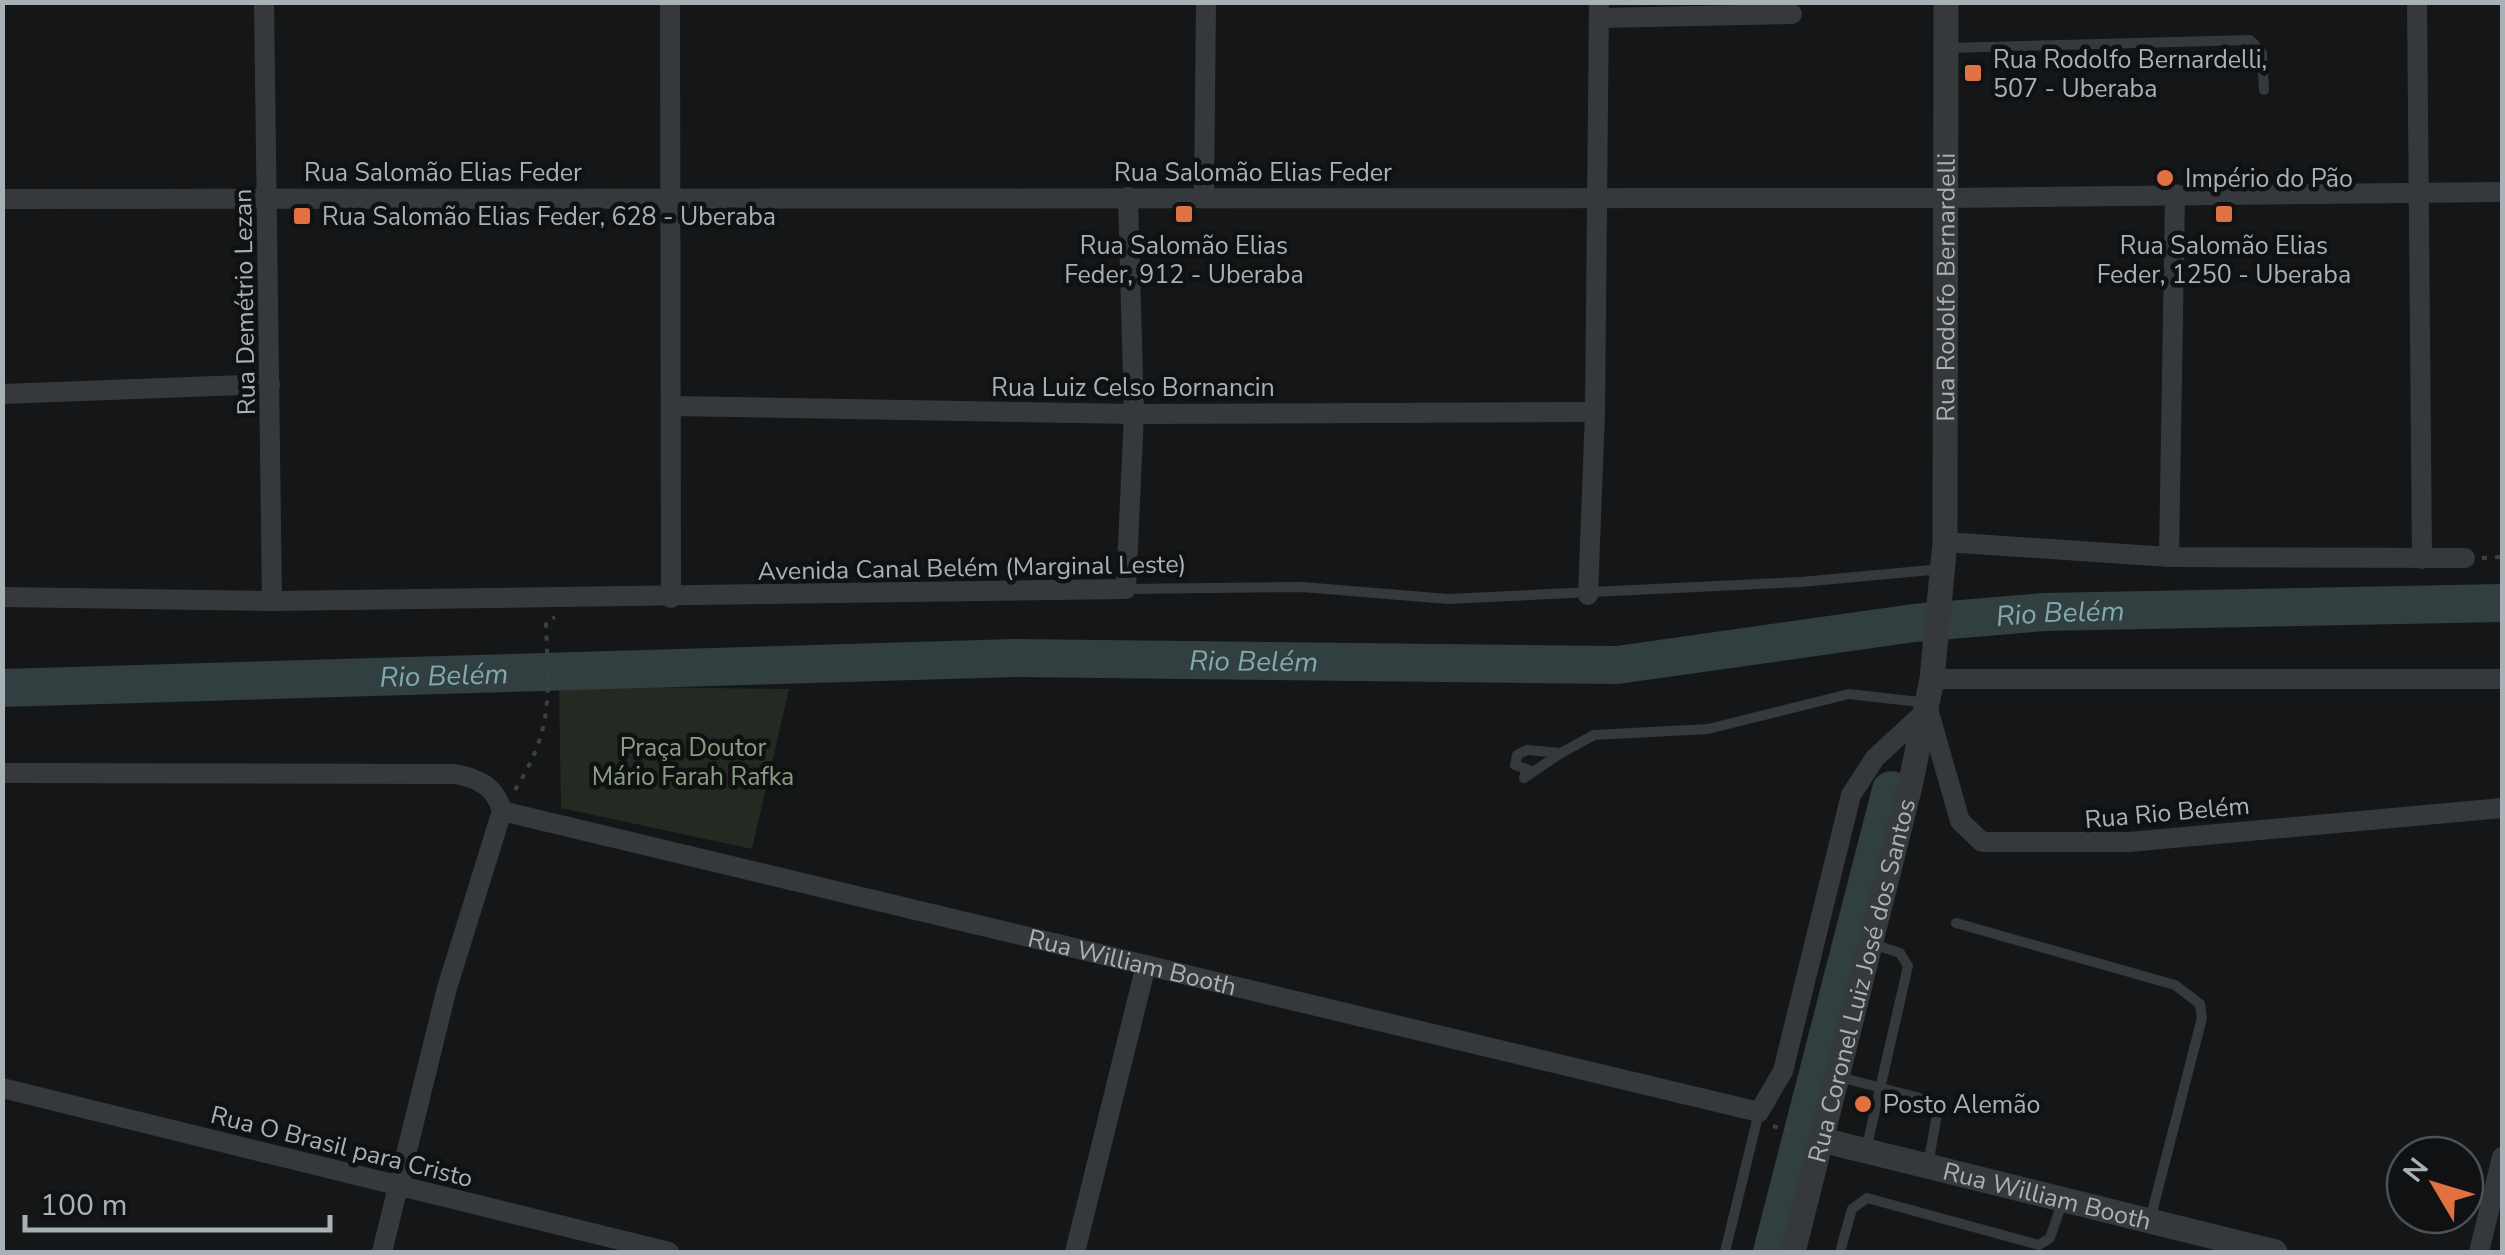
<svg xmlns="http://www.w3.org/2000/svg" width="2505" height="1255" font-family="'Nunito Sans',sans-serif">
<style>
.green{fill:#242922}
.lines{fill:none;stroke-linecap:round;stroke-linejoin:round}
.river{stroke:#313f40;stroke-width:38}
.path{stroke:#3d4042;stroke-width:4;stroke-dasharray:5 8;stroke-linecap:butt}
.service{stroke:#36393b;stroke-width:10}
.minor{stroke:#36393b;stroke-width:20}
.tertiary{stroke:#36393b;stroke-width:25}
.poi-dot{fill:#e27142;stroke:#101112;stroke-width:4}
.labels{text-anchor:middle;stroke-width:9;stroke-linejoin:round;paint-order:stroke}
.poi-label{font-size:25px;fill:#a8b1b6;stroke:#101112;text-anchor:start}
.street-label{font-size:25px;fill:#a8b1b6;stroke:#101112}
.park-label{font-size:25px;fill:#8a9f81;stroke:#101112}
.water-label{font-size:28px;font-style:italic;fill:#82a9ae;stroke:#101112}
</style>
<rect width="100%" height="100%" fill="#151617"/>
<path class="green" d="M559,686l230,3 -37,160 -191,-41z"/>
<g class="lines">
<g class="river">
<path id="s1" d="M2,688l1013,-30 602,7 297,-42 130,-11 458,-9"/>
<path d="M1772,1252l119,-462"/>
</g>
<path class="path" d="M2482,558l20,-1
M515,790c40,-64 33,-96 31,-168l9,-5
M1773,1126l29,8"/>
<path class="service" d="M1947,48l303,-8 12,13 2,37
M1127,589l175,-2 146,12 353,-17 141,-13
M1561,753l-37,25 3,-9 -12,-4 2,-10 10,-5 34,3 33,-18 114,-6 141,-35 79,9
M1956,923l219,62 25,19 2,14 -52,202
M1839,1077l100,26 -11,62
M1866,1150l42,-184 -8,-13 -27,-9
M1725,1252l34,-140
M1840,1252l12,-43 15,-11 172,47 11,-7 13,-38"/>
<g class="minor">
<path d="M264,2l8,599"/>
<path d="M670,2l1,596"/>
<path d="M2417,2l5,557"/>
<path d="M1599,18l193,-4"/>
<path d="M1204,197l2,-195"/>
<path d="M2,199l1944,-1 556,-6"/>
<path d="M2,394l268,-10"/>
<path d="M671,406l463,8 461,-2"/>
<path d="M1945,542l224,15 296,1"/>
<path d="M2169,557l6,-363"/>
<path d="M1588,595l7,-183 4,-410"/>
<path d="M2,597l270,4 854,-12 8,-175 -6,-217"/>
<path d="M1932,679h570"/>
<path d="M2,773l453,1c23,4 41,13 47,37"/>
<path id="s2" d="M502,811l1257,301 24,-41 68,-276 24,-37 53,-49 32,112 22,21h147l373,-34"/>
<path d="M2,1088l667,164"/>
<path d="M382,1252l65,-264 55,-177"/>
<path d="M1075,1252l71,-287"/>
<path d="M2479,1252l23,-95"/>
</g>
<g class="tertiary">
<path id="s3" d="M1822,1140l453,112"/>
<path id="s4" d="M1793,1252l117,-466 22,-107 13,-137 1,-540"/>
</g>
</g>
<g class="poi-dot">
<rect x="1963" y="63" width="20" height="20" rx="5"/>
<circle cx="2165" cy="178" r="10"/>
<rect x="1174" y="204" width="20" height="20" rx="5"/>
<rect x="2214" y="204" width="20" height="20" rx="5"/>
<rect x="292" y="206" width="20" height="20" rx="5"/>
<circle cx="1863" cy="1104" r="10"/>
</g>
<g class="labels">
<g class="poi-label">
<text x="1993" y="68">Rua Rodolfo Bernardelli,<tspan x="1993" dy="29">507 - Uberaba</tspan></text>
<text x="2185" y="187">Império do Pão</text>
<text x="322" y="225">Rua Salomão Elias Feder, 628 - Uberaba</text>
<text x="1184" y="254" text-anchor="middle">Rua Salomão Elias<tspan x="1184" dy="29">Feder, 912 - Uberaba</tspan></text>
<text x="2224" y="254" text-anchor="middle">Rua Salomão Elias<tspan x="2224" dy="29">Feder, 1250 - Uberaba</tspan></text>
<text x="1883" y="1113">Posto Alemão</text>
</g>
<g class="street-label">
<text x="443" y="181">Rua Salomão Elias Feder</text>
<text x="1253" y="181">Rua Salomão Elias Feder</text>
<text dy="9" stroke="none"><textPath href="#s4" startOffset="982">Rua Rodolfo Bernardelli</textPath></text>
<text transform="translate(244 302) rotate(-91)" y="9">Rua Demétrio Lezan</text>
<text x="1133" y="396">Rua Luiz Celso Bornancin</text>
<text transform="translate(972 567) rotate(-1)" y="9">Avenida Canal Belém (Marginal Leste)</text>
<text transform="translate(2167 812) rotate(-5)" y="9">Rua Rio Belém</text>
<text dy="9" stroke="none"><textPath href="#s2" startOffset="648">Rua William Booth</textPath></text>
<text dy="9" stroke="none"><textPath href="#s4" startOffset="280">Rua Coronel Luiz José dos Santos</textPath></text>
<text transform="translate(342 1146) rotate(14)" y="9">Rua O Brasil para Cristo</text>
<text dy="9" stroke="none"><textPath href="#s3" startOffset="232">Rua William Booth</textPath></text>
</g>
<g class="park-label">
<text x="693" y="756">Praça Doutor<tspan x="693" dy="29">Mário Farah Rafka</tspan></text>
</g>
<g class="water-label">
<text dy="10" stroke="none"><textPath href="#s1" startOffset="2062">Rio Belém</textPath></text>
<text dy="10" stroke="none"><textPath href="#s1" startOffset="1252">Rio Belém</textPath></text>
<text dy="10" stroke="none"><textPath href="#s1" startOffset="442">Rio Belém</textPath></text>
</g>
</g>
<rect width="2505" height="1255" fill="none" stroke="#a8b1b6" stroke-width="10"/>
<g transform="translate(2435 1185) rotate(308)"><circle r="48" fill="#101112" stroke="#4d5154" stroke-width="2.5"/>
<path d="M0-8L18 38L0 25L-18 38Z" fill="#e27142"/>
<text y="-15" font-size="28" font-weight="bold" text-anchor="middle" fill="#a8b1b6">N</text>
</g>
<path d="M25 1215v15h305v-15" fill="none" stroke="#a8b1b6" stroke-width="5"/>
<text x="40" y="1215" font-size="30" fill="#a8b1b6" stroke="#101112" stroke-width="8" paint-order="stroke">100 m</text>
</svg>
